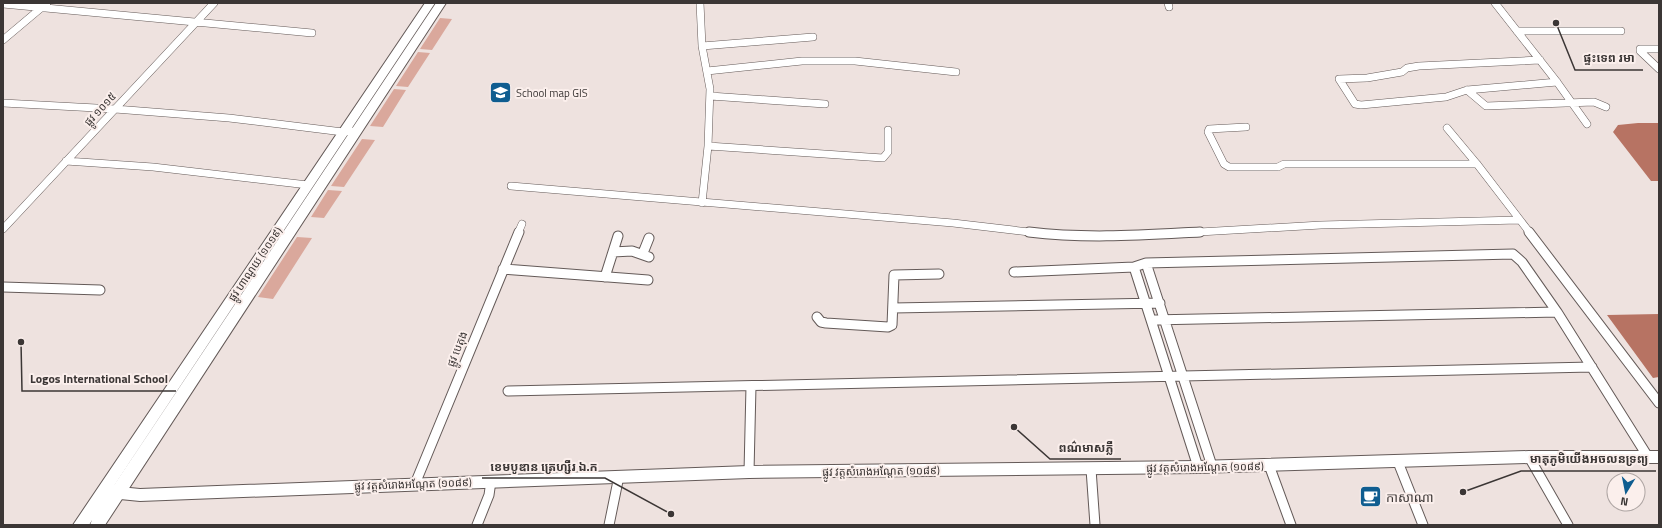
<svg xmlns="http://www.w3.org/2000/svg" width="1662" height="528" font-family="'Titillium Web','Noto Sans Khmer',sans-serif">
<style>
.green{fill:#daa89c}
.water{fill:#b77363}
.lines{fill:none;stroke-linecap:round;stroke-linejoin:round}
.street-far1-casing{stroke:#645a58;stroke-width:8}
.street-casing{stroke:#645a58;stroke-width:11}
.secondary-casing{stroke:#645a58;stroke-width:2}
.primary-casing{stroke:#645a58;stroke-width:2}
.street-far1{stroke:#fff;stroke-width:7}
.street{stroke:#fff;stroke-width:9}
.secondary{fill:#fff;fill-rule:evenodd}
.primary{fill:#fff;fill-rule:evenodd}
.labels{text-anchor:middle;stroke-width:4;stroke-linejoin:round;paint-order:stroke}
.poi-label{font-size:11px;fill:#3b3635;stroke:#fbefec;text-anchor:start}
.street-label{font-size:11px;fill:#3b3635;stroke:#fbefec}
.near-poi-label{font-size:13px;fill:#3b3635;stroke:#fbefec;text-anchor:start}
.leader{fill:none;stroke:#3b3635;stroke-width:1.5}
.callout-dot{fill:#3b3635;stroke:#fbefec;stroke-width:1.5}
.callout-label{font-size:12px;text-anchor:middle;font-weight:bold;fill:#3b3635;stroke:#fbefec;stroke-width:4;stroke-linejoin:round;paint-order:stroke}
</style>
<rect width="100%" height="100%" fill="#eee2df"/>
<path class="green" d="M440,18l12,1 -20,31 -12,-1z
M418,52l12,1 -22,34 -12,-1z
M394,89l12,1 -23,37 -13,-1z
M362,139l13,1 -31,47 -13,-1z
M328,190l14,1 -18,27 -13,-1z
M297,237l15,1 -39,61 -15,-2z"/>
<path class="water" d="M1638,123h21v58h-8l-38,-49 5,-7z
M1659,314v63l-6,1 -46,-63z"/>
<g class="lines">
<defs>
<path id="street-far1" d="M700,3l2,43 8,43 -2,57 -6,57
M1168,3l1,4
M1495,3l62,79 30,42
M3,4l309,29
M1517,31h104
M3,40l44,-37
M702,46l111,-9
M1659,49h-19v2l19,18
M1540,60l-121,6 -12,2 -5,4 -35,6 -28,1 16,25 6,1 85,-8 21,-7 90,-8
M707,71l95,-10h53l101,11
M1467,90l19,16 108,-4 12,5
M710,96l115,8
M3,103l112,6 114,9 114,14 13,-1
M1246,127l-37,2 -1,3 16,32 5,3h49l6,-3h193
M1447,128l30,36 53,69
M708,146l175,12 5,-6v-22
M66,161l87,6 155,18
M511,186l442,37 85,10
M3,229l211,-226
M518,233l4,-9
M1182,233l139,-8 198,-5"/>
<path id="street" d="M1029,232c58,7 113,3 171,0
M1529,232l130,171
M613,252l19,-1 17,6
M643,253l6,-15
M1146,263l66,203
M1134,267l64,200
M503,269l145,11
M1014,272l120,-5 12,-4 367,-9 9,8 35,50 91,145
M605,277l13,-41
M3,287l97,3
M893,308l267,-5
M817,317l4,5 5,1 62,4 4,-2 2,-50 45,-1
M1151,320l406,-8
M508,391l1084,-24
M1529,457l39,68
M1398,462l25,63
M1269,465l22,60
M1091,469l4,56
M749,472l2,-86
M415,484l104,-252
M477,525l12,-30 2,-14
M609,525l10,-49"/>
<path id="secondary" d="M1529,451h130v12h-130l-331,10 -449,5 -609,23 -30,-3 -5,-2 -2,-4 2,-4 5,-2 30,3 609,-23 449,-5z"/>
<path id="primary" d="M425,3h10l-326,490 327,-490h10l-341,522h-15l2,-5 -3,5h-16z"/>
</defs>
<use href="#street-far1" class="street-far1-casing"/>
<use href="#street" class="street-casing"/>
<use href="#secondary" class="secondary-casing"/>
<use href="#primary" class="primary-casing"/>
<use href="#street-far1" class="street-far1"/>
<use href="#street" class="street"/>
<use href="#secondary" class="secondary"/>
<use href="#primary" class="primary"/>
</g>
<defs>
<symbol id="school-square" viewBox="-11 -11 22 22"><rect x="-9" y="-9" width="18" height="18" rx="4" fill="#0f5d90" stroke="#fbefec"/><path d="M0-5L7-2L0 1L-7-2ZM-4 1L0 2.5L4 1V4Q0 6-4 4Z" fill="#fff"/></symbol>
<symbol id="cafe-square" viewBox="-11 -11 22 22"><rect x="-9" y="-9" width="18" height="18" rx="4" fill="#0f5d90" stroke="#fbefec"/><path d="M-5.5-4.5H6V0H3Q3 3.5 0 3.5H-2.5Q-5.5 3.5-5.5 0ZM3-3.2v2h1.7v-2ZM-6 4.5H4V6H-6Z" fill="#fff"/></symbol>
</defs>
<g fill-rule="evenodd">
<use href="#school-square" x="488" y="80" width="25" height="25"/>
<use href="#cafe-square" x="1358" y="484" width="25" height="25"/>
</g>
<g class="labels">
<g class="poi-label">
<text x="516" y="97">School map GIS</text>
</g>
<g class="street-label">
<text transform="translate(100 109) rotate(-47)" y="4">ផ្លូវ ១០១៥</text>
<text transform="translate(255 264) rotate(-56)" y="4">ផ្លូវ ហាណូយ (១០១៩)</text>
<text transform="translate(457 349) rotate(-68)" y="4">ផ្លូវ បេតុង</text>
<text transform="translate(1205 467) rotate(-1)" y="4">ផ្លូវ វត្តសំរោងអណ្ដែត (១០៨៩)</text>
<text transform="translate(881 471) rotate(-1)" y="4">ផ្លូវ វត្តសំរោងអណ្ដែត (១០៨៩)</text>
<text transform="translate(413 484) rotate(-2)" y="4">ផ្លូវ វត្តសំរោងអណ្ដែត (១០៨៩)</text>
</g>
<g class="near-poi-label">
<text x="1386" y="502">កាសាណា</text>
</g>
</g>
<path class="leader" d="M1556 23L1575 70H1643M21 342L22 391H176M1014 427L1050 459H1121M1463 492L1521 471H1656M671 514L605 478H482"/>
<g class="callout-dot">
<circle cx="1556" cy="23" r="4"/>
<circle cx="21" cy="342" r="4"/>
<circle cx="1014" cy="427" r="4"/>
<circle cx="1463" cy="492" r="4"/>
<circle cx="671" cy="514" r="4"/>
</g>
<g class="callout-label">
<text x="1609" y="62">ផ្ទះទេព រមា</text>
<text x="99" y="383">Logos International School</text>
<text x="1086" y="452">ពណ៌មាសភ្លឺ</text>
<text x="1589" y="463">មាតុភូមិយើងអចលនទ្រព្យ</text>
<text x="544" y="471">ខេមបូឌាន ត្រេហ្សឺរ ឯ.ក</text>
</g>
<rect width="1662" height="528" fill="none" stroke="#3b3635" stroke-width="8"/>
<g transform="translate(1626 492) rotate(190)"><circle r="19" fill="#fbefec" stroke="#aea5a3"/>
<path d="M0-3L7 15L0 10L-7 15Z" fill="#0f5d90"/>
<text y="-6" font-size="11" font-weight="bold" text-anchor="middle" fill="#3b3635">N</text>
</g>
</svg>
